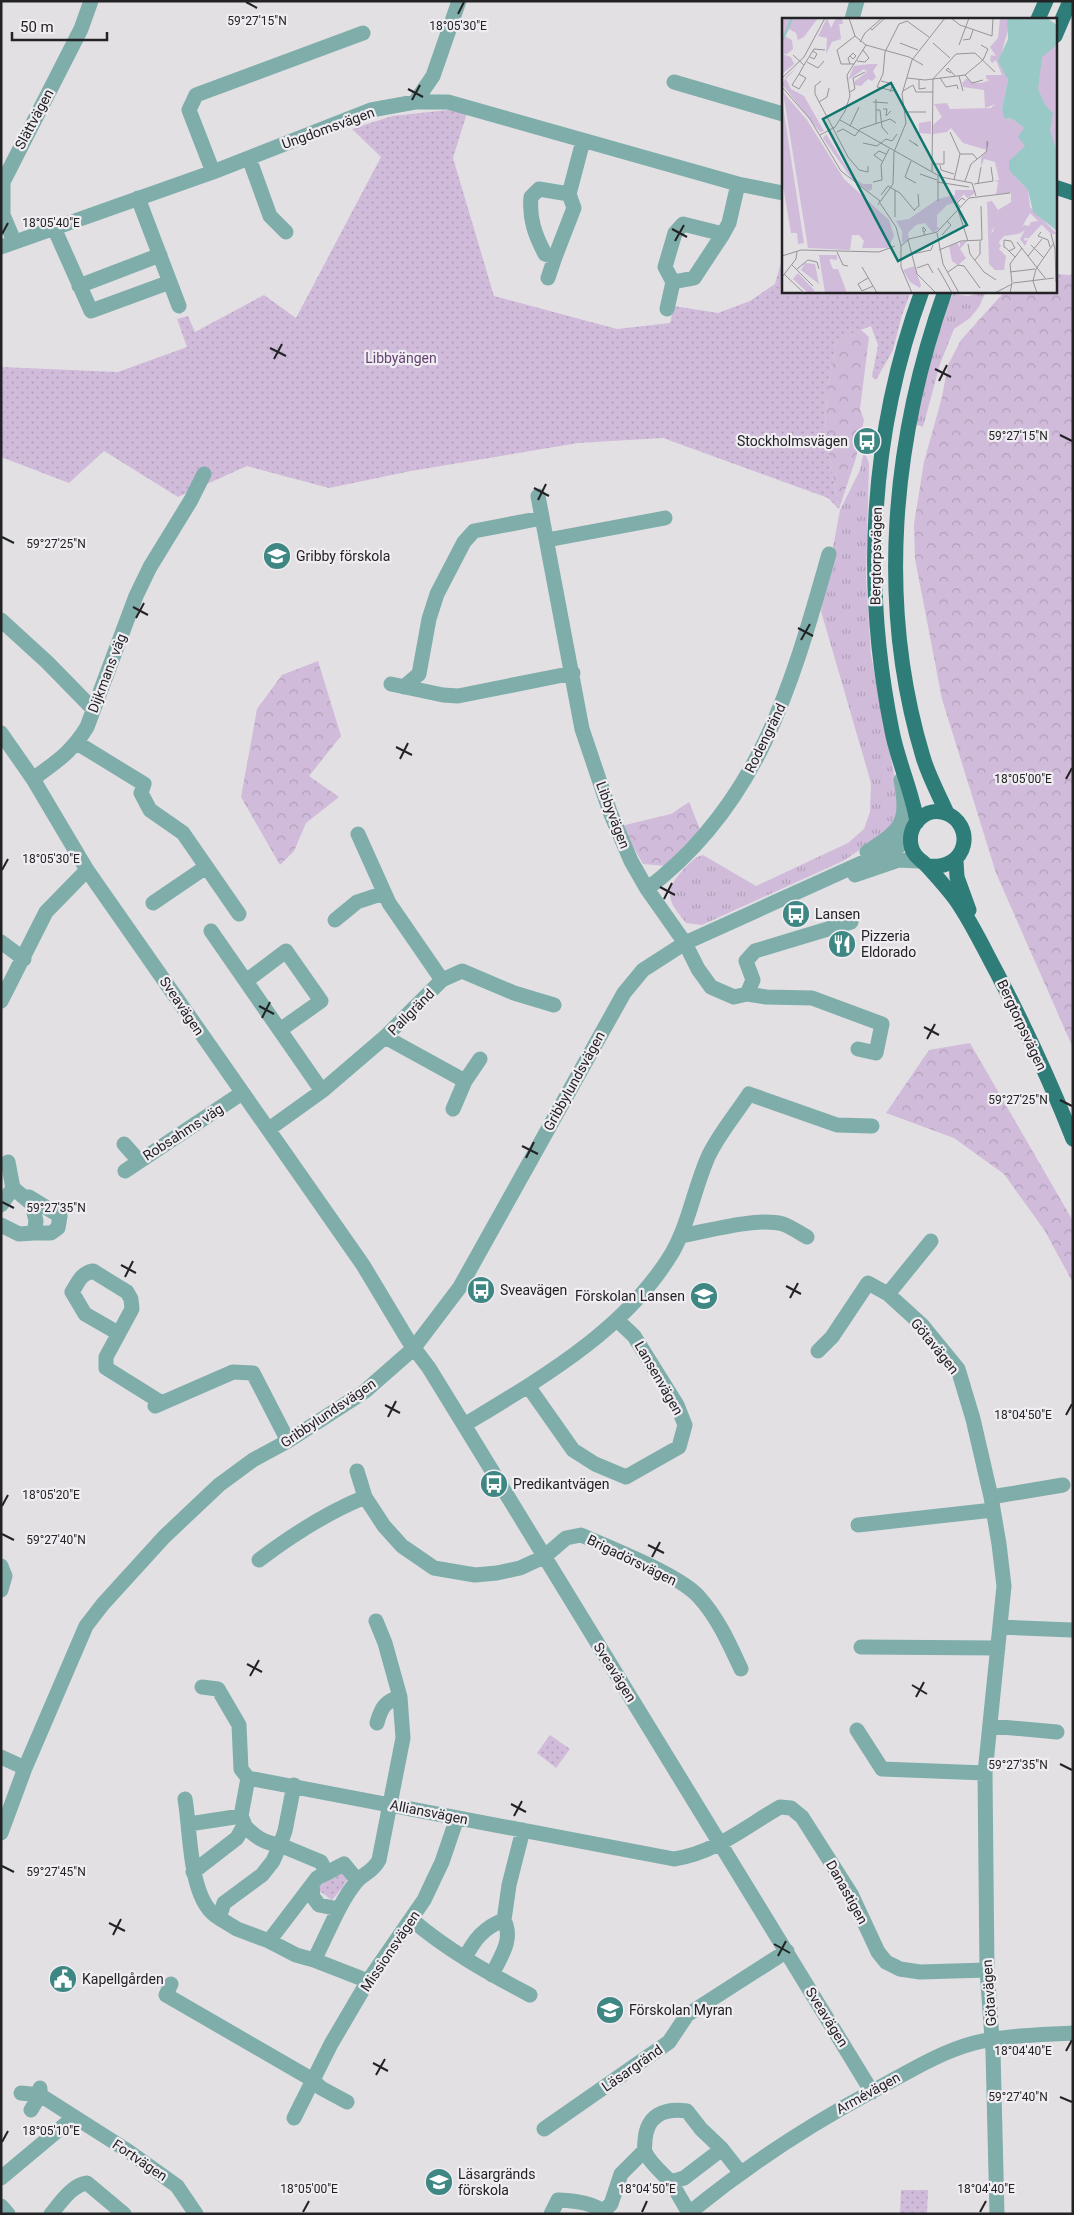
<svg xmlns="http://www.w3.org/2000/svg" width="1074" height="2215" font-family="Roboto,sans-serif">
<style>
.grass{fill:url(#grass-tufts)}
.forest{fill:url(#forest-crowns)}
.park{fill:url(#park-dots)}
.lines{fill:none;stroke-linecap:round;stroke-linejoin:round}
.minor{stroke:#7fadaa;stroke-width:15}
.major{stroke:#2f7d79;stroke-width:15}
.ticks{fill:none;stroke:#232224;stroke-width:2}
.labels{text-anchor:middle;stroke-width:4.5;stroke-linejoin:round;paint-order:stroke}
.street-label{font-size:14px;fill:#232224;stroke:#f0edf2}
.park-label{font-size:14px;fill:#634471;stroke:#f0edf2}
.poi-label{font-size:14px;fill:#232224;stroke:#f0edf2;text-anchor:start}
.inset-river{fill:none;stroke:#99c9c6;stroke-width:2.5}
.inset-road{fill:none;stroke:#969497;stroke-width:1}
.view{fill:#0f766e;fill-opacity:0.15;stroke:#0f766e;stroke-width:2.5}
.inset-edge{fill:none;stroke:#232224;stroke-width:2.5}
.ticks-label{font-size:12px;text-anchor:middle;fill:#232224;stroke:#f0edf2;stroke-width:4.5;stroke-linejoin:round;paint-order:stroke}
</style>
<defs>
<pattern id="grass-tufts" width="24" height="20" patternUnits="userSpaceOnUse" patternTransform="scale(1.25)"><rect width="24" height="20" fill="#d0bbda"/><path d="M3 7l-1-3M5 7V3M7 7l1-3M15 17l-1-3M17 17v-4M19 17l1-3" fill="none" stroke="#b2a0bb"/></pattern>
<pattern id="forest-crowns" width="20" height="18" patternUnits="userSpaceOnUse" patternTransform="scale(1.25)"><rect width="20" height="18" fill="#d0bbda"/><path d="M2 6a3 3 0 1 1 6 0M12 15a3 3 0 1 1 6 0" fill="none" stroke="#b2a0bb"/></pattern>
<pattern id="park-dots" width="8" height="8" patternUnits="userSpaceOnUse" patternTransform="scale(1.25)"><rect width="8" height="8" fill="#d0bbda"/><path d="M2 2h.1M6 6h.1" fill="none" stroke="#b2a0bb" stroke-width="1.8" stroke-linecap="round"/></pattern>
</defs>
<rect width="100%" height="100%" fill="#e3e0e4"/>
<path class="grass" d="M986,291l-7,16 -9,11 -16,11 -14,35 -17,63 -8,-3 26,-106 12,-24 15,2z
M864,451l5,12 -3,116 5,76 29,150 -6,22 -51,34 -141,64 -16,-2c-18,-22 -24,-31 -2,-54 6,-6 10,-12 19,-14l53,31 92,-43 16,-14 6,-17 1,-29 -50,-172 19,-101 20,-40z"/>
<path class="forest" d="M1073,272v776l-77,-175 -54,-174 -27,-140 -1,-35 10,-62 18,-65 6,-32 13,-25 44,-49h50v-17l15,1z
M860,329l9,8 -9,72 4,11 -8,38 -17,51 -14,-77 2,-41 10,-52z
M318,661l23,75 -32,40 30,21 -33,26 -12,28 -14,14 -39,-68 16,-88 25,-34z
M689,802l11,27 -35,37 -22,-2 -22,-38 50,-12z
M970,1043l103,178v62l-28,-52 -41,-57 -50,-36 -68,-25 43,-63z"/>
<path class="park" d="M448,110l19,3 -14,45 41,138 123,33 53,-6 4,-17 44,7 32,-12 25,-17 8,-28v35h128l-9,24 -9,35 -17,30 -4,-3 6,-32 -7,-19 -34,13 -10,52 -2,41 14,77 -11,-11 -165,-60 -85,5 -167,28 -82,17 -82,-22 -69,31 -74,-46 -35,32 -68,-26v-90l117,5 69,-25 -10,-28 11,-3 7,16 69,-37 32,23 85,-161 -29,-28 40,-13z
M550,1735l20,14 -14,19 -19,-15z
M342,1868l8,6 -7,13 -11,13 -15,-11z
M901,2190h27l-1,24h-27z"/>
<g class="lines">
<path class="minor" d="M852,19l5,-18
M674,82l109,32
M415,102l18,-26 26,-75
M249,158l21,58 16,16
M213,172l-24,-62 7,-15 167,-62
M569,194l-30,-5 -8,8c-2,22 4,38 14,57l10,3 19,-49 -5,-14 14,-53
M138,198l41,108
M54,228l37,83 79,-29
M723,234l-29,44 -21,4 -8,-15 10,-34 8,-9 40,10 6,-11 9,-39
M14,241l-11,-26v-33l78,-153 10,-28
M1,247l212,-75 158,-62 44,-8h33l290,82 45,9
M548,278l7,-21
M79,286l81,-31
M667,309l6,-27
M538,496l44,233 28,83 21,49 16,28 38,54 13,26 13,18 23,10 13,-3 6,-14 -7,-19 9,-10 96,-29
M547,540l118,-22
M1,620l46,42 46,47
M391,684l52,11 15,1 115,-23
M404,687l15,-13 10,-55 8,-25 27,-52 10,-11 68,-13
M1,733l32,46 54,91 276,395 45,75 21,28 35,57 408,667
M77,743l67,41 -3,9 9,17 33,23 56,81
M33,779c24,-18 38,-26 54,-52l49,-131 14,-29 41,-67 13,-26
M867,852c35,-23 42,-28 34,-72
M855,875l44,-15 20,1
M647,889c113,-86 145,-205 182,-335
M153,903l53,-36
M335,920l22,-18 27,-9
M211,931l111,160
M1,942l23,17
M442,980l20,-9 52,22 40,12
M246,981l40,-30 35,50 -41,29
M747,994l19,3 46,1 70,26 -6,29 -18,-4
M1,1001l45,-89 41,-42
M385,1037l80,44
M453,1109l12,-28 15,-22
M269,1129l53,-38 63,-54 57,-57 -53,-77 -31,-69
M124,1144l15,17
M125,1171l117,-78
M25,1197h4l31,19 -2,12 -7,5h-17
M1,1205l12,-17
M1,1225l18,9 15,-1 2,-12 -4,-17 -19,-16 -5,-26
M681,1236c26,-5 77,-19 102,-12 8,3 17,9 24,13
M888,1294l43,-53
M118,1333l-33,-19 -13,-22c6,-9 9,-19 21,-21l34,21 4,7 1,10 -26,48v11l56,35
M818,1351l14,-14 36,-54 20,11 34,31 36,44 15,50 18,78 8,47 5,42 -19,187 2,197 6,82 4,162
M528,1386l45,64 22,14 31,13 53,-30 6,-22 -8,-20 -43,-69 -17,-16
M155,1406l78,-34 20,1 35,68
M464,1425c76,-46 161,-94 208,-172 17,-30 22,-64 36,-96 10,-22 28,-43 41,-63l88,31 35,1
M357,1471l8,26
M991,1497l72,-12
M858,1525l135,-15
M259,1560c33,-25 67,-47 106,-63l19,29 18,20 32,22 41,7 22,-2 23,-5 24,-11 22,-19 15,-3c29,13 99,40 118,62 19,21 30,46 42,72
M1,1566l4,10 -4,14
M1000,1627l71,3
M861,1647l137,1
M202,1687l16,2 21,36 2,44 7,9 426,81c41,-6 71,-32 106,-52l11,1 11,9 49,77 27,58 8,10 14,7 20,3 67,-2
M377,1723c4,-15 8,-22 23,-26
M990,1726l67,6
M857,1730l25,39 103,4
M1,1757l24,11
M294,1785l-9,46 -5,14 41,17 5,10
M185,1799c6,32 3,102 34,119
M244,1823l-3,-7 7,-38
M189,1824l52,-8
M1,1833l24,-65 61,-142 17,-22 61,-67 55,-52 34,-25 35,-19 76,-49 49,-43 47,-62 164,-294 19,-23 42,-27 214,-97 13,-16
M193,1872l44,-34 7,-13c11,12 20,18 36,20l-7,16 -11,14 -38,28 -5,15 18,11 32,12
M312,1885l1,12 6,8 20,4
M411,1919c36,31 77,54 119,76
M465,1958c9,-18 19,-31 39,-38l5,-35 14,-55
M314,1960l-18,-5 -27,-14 48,-63 27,-14 13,16
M492,1975c8,-18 22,-35 12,-55
M368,1981l-54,-21c14,-26 24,-56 43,-79 8,-9 15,-8 22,-21l24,-122 -3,-41 -15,-54 -9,-22
M171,1984l-5,11 147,85 8,8 26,14
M21,2093l19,2 88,56 49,35 19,28
M31,2110l9,-15v-7
M294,2118l37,-74 37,-63 56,-81 18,-38 15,-44
M544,2129l125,-87 18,-27 100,-64
M722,2149l-21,-20 -14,-18c-23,-3 -40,4 -42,29 0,4 -1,9 0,12 5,11 17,21 26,30l13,-4 38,-29 18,23
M1,2178l73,-61
M671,2182l18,31
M1,2206l7,8
M603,2211l8,-7 10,-30 23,-23
M51,2214c10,-12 21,-29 36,-31l37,31
M551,2214l7,-14c16,1 36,2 48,14
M688,2214c57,-47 118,-87 183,-122 34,-18 66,-39 103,-49 32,-8 66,-8 99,-10"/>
<path class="major" d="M1038,19l8,-18
M1055,36l15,-35
M1055,187l18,6
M945,291c-53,150 -68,313 -22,466 6,20 16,38 24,56
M917,822c-5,-31 -19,-60 -25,-91 -30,-147 -22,-298 30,-440
M956,861l1,16 12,33
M927,866c43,5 48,-43 18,-53 -19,-7 -38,12 -34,32 2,12 11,15 18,23 9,10 19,21 27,32 16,23 28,49 41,73 28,54 54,110 76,166"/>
</g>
<path class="ticks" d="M246,2l11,6M458,14l6,-12M408,89l15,8M412,100l8,-15M672,229l15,8M2,234l6,-11M675,241l9,-16M270,348l16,8M274,359l8,-15M935,369l16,8M939,381l8,-16M1060,435l12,6M534,488l15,8M538,500l8,-16M2,537l12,6M133,607l15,8M136,618l8,-15M798,628l15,8M801,640l9,-16M396,747l16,8M400,759l8,-16M1066,779l6,-11M2,870l6,-11M660,887l15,8M664,899l8,-16M259,1006l15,8M262,1018l8,-16M924,1027l15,8M927,1039l8,-15M1060,1100l12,6M522,1146l16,8M526,1158l8,-16M2,1202l12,6M121,1265l15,8M125,1277l8,-16M786,1286l15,8M790,1298l8,-15M385,1405l15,8M1066,1415l6,-11M388,1417l8,-16M2,1506l6,-11M2,1534l12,6M648,1545l16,8M652,1557l8,-15M247,1664l15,8M250,1676l9,-16M912,1685l15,9M916,1697l8,-15M1060,1764l12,6M511,1804l15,8M514,1816l8,-15M2,1866l12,6M109,1923l16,8M113,1935l8,-16M774,1944l16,9M778,1956l8,-15M1066,2051l6,-11M373,2063l15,8M376,2075l9,-16M1060,2097l12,5M2,2142l6,-11M303,2212l6,-11M642,2212l5,-11M980,2212l6,-11"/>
<defs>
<symbol id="bus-disc" viewBox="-11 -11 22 22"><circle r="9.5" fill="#3f8783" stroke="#f0edf2"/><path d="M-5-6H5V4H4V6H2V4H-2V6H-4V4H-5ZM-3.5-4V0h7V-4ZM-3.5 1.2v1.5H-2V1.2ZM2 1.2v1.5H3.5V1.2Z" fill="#fff"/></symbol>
<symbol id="school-disc" viewBox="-11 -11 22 22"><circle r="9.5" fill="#3f8783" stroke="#f0edf2"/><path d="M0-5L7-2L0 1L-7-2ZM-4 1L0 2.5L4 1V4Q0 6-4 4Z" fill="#fff"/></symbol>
<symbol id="restaurant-disc" viewBox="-11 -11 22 22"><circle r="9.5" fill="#3f8783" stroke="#f0edf2"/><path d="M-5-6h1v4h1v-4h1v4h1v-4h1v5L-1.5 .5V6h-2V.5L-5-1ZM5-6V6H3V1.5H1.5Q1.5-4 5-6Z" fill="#fff"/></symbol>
<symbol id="civic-disc" viewBox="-11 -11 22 22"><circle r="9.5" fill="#3f8783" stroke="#f0edf2"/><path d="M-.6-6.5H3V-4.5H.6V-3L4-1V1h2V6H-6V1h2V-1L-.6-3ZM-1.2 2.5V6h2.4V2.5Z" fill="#fff"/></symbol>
</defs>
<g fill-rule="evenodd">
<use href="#bus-disc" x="851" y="425" width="32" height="32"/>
<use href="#school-disc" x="261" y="540" width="32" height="32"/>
<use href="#bus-disc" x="780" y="898" width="32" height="32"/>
<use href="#restaurant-disc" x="826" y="928" width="32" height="32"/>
<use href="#bus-disc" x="465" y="1274" width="32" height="32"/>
<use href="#school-disc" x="688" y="1280" width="32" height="32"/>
<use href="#bus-disc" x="478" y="1468" width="32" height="32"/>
<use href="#civic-disc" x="47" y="1963" width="32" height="32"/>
<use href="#school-disc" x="594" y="1994" width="32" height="32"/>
<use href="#school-disc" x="423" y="2166" width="32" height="32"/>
</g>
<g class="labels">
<g class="street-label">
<text transform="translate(34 119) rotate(-62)" y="5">Slättvägen</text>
<text transform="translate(328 128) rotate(-20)" y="5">Ungdomsvägen</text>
<text transform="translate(876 556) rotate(-89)" y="5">Bergtorpsvägen</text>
<text transform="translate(107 673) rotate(-69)" y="5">Dijkmans väg</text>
<text transform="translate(765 738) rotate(-64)" y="5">Rodengränd</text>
<text transform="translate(613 815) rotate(69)" y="5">Libbyvägen</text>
<text transform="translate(182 1006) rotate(56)" y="5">Sveavägen</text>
<text transform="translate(411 1012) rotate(-45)" y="5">Pallgränd</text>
<text transform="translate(1022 1025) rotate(65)" y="5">Bergtorpsvägen</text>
<text transform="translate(574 1081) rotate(-61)" y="5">Gribbylundsvägen</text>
<text transform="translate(183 1132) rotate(-33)" y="5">Robsahms väg</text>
<text transform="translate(935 1346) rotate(51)" y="5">Götavägen</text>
<text transform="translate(659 1378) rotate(60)" y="5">Lansenvägen</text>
<text transform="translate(328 1413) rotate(-34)" y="5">Gribbylundsvägen</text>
<text transform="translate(632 1560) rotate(26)" y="5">Brigadörsvägen</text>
<text transform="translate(615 1672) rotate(58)" y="5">Sveavägen</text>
<text transform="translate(429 1812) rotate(11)" y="5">Alliansvägen</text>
<text transform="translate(847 1892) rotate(61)" y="5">Danastigen</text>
<text transform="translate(390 1951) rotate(-56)" y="5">Missionsvägen</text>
<text transform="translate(989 1993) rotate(-94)" y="5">Götavägen</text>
<text transform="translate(827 2017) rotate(58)" y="5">Sveavägen</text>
<text transform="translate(632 2068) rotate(-35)" y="5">Läsargränd</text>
<text transform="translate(868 2093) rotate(-29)" y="5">Armévägen</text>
<text transform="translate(140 2160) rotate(34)" y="5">Fortvägen</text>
</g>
<g class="park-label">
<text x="401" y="363">Libbyängen</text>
</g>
<g class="poi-label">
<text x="848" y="446" text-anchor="end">Stockholmsvägen</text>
<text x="296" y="561">Gribby förskola</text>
<text x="815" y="919">Lansen</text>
<text x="861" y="941">Pizzeria<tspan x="861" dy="16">Eldorado</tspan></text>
<text x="500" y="1295">Sveavägen</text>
<text x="685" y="1301" text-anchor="end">Förskolan Lansen</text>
<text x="513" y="1489">Predikantvägen</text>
<text x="82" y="1984">Kapellgården</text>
<text x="629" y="2015">Förskolan Myran</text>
<text x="458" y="2179">Läsargränds<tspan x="458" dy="16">förskola</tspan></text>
</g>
</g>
<g transform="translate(782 18)">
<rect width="275" height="275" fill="#e3e0e4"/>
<path d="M0,0h19l3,19 -6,3 -2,-7 -7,-4 -4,7 7,4 1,9 -6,5h-5z" fill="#d0bbda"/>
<path d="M19,0h17l-14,19 -3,-16zM45,0l4,10 5,-10h6l1,6h-4l2,15 -9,3 -6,12 1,-16 -9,-2zM218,0h7l2,8 -9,33 8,21 -6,29 23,37 -9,7 -15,-34 -3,-16 -13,5 -1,-18 -21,-3 -1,-4 5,-5 4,4 10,1 9,-3 -4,-1v-4h16l-6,-15 -4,3 -2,-3 1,-5 5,1 -6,-9 8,-9zM0,36l9,3 3,7 -12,10zM88,46h8l-5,7 3,6 -4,4 -4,-2 -7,7 -6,-1v-4l12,-9 -3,-3 -16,11 6,-14zM15,49l-11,12 5,10 13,7 20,35 -4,1 -38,-48 4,-7zM1,74l24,28 37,59 45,41 5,16 -6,12h-26l2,-7 -5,-6h-7l-2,15 -42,-2zM0,81l14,92 8,52 -6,1 -1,-11h-6l-9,-53zM149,103v13l-12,-1v-10zM44,116l27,44 10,6h9v5l-3,2 -18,-13 -28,-40zM210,183l6,9 -1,12 -7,12 5,2 6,10 -2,3 7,7 -2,14h-9l-6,-6 -2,-62zM256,203l4,3 -13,14h-5l1,3 3,-2 -3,7 -5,-7 5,-9 -6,4 -1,-3 6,-6 5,1 2,-4zM185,223l-7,8 6,9 -8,7 -6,-4 -3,-15 8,-3 3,4v-5zM37,237h18v5l-7,-1v3l3,7h5l9,24h-22zM132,248l7,19 -1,3 -10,-6 -7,-12z" fill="#d0bbda"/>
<path d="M275,24v110l-6,-9 -5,-35 -9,-18v-15l4,-18zM218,81l1,20h13l10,9 1,18 -12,14 7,22 8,7 2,18 27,27h-6l-21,-21 -12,21 -14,2 -6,7 -3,-7 -7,-2 5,-2 5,-22 13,-8v-9l-15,1 2,-12 -4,-1 5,-1 -4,-18 -11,-3 -3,8v-9l6,-8 -24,-7 -12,-15 -4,4 -14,2v-9l9,-8 -8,-13 13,-1 3,6 41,-1zM173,172h19v4l-7,4 -3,-4 -7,8 -10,3 -10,10v12l3,1 -7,5 -8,-10 -9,2 -8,8 1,6 -7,4v-12l-6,-10 13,-2 29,-20 17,-4zM23,245l10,1 4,20 -18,-14zM16,255l16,17v3h-6l-15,-14z" fill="#d0bbda"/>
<path d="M225,0h40l10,7v20l-15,12 -4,32 7,16 8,8 -3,17 7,22v79l-24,-19 -5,-22 -19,-20v-9l16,-15 -7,-9 6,-9 -11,-9 -9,-1 -2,-9 6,-29 -10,-19 10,-22z" fill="#99c9c6"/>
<path class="inset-river" d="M0,23l10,-23"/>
<path class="inset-road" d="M67,0l6,18 11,9 43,12 14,8M169,0l9,7 32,11 1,-18M88,10l2,2 13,-12M181,22l7,-1 3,-9M78,24l5,-9 17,-15M118,25l18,7M151,25l17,15M177,27l10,-27M55,32l4,14h13M55,32l18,-14M11,37l11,10 -5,9 7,4 -7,11 -7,-4 7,-11M68,38l3,3 3,-3 -3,-3 -5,5 2,6M28,39l4,2 3,-5 -4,-3M75,43l8,1 4,-4 -6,-8M25,44l11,6 6,-7M22,47l10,-16 11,1M169,55l-5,-3 2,-2 7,8M183,57l7,8 11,-3M177,58l4,15M0,60l22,-21 21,-39M125,60l18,2 40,-5 18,-15 5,-11 -7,-4M158,60l6,9 11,-2 1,4M151,61l23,-25 19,-1 20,19M137,62v9l7,-1M39,63l-6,5v8l33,63 11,13 9,2v-6M99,63l12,3 -3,8M0,69l28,32 31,52 39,30 -2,4M112,73l-17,-4 6,-13 2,-22 14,-28 8,-3 22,16M121,73l10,-6 3,7h17M68,74l5,-3 -2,-11 12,-6M37,84l8,-5 2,-9M91,84l15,1M101,91h4l-1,7 5,-5M94,92h4l2,17 6,7M123,94h21M58,102l101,57 31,6 4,13M94,106v-25M68,108l9,-19M55,114l6,-3 12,7 5,-7 30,-10 6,4M168,114l10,22 -6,26M38,117l15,-8 10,-16 5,-15 -3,-21 19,-30M127,122l9,6 -4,-3M81,125l14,3 9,-7 6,2 5,-7M178,136h13l4,5M100,143l-8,-6 5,-4 7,3M129,143l-6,16 11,6M151,146h11v-13M158,147l1,5 13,4M150,154l1,-93M138,156l17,6M183,163l6,-17 15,-12 1,-3v-2l1,-4 -1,-2v6M91,164l9,-2 -1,-15 8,-16M155,164l32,5M192,166l19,-3 -2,-14M196,166l3,-17M99,177l7,-9 12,7 15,18M156,183v-25M98,184l13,-18 1,-32 12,-29 -4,-29 10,-34 33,-42M98,185l16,24 5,19v21l11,26M178,189l-3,-4 5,-5 3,2M132,192l5,-4 -1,-12M176,192l10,31M113,199v-27M142,214l2,-2 -3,-3v4l2,4M259,214l-3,4 10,4 2,7M155,215l6,31 16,29M269,216l4,15 1,33M160,217l9,-10 -4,-4M126,222l9,34 19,19M235,224l28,36M186,226l2,10 14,18 12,8M249,227l13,13M119,228l8,-7 28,-7 32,-34 41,-5M157,232l22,-9 21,-1 -1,-34M227,233l6,-3 -4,-7 -7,-1v7l2,1 9,9M55,234l6,13 5,1M130,236l19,-4 2,-5M0,238l19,-6 78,2 16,-6M246,238l14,-17M193,242l5,-6v-13M10,247l21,21M80,249l15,26M135,250l11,-4 5,9M156,250l14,25M15,251l11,-9 9,2 2,7M166,254l10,-7 6,1 16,22M228,254l25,-3M2,256l20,19M0,259l14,-18 1,-8M86,260l-10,6 4,7 11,-5M231,265l41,-5M213,275l17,-9M228,275l2,-10 -2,-19 12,-16M255,275l-4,-12 3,-12 18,-26"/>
<path class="view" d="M109,65l76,142 -69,36 -75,-142z"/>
<rect width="275" height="275" class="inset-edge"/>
</g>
<g class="ticks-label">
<text x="257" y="25">59°27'15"N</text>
<text x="458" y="30">18°05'30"E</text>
<text x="51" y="227">18°05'40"E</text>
<text x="1018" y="440">59°27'15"N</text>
<text x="56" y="548">59°27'25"N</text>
<text x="1023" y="783">18°05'00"E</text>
<text x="51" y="863">18°05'30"E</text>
<text x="1018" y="1104">59°27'25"N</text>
<text x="56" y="1212">59°27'35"N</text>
<text x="1023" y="1419">18°04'50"E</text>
<text x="51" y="1499">18°05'20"E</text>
<text x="56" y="1544">59°27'40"N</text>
<text x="1018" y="1769">59°27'35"N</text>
<text x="56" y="1876">59°27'45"N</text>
<text x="1023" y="2055">18°04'40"E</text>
<text x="1018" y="2101">59°27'40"N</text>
<text x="51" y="2135">18°05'10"E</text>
<text x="309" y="2193">18°05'00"E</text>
<text x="647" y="2193">18°04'50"E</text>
<text x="986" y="2193">18°04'40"E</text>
</g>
<rect width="1074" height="2215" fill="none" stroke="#232224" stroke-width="5"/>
<path d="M12 32v8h95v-8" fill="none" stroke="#232224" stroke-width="2.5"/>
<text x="20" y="32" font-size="15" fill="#232224" stroke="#f0edf2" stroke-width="4" paint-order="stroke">50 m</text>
</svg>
